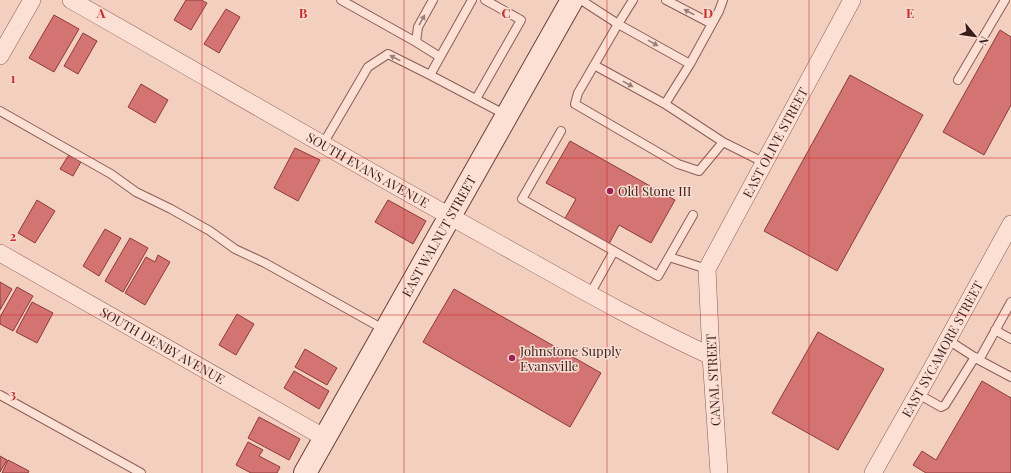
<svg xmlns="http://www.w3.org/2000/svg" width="1011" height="473" font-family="'Playfair Display',serif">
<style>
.building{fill:#d37472;stroke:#8e3a3a}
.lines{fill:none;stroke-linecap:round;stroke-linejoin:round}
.service-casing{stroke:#8c5d56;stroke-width:10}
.minor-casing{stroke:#8c5d56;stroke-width:18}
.secondary-casing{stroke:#6e3f39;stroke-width:24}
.service{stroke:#fce0d3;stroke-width:8}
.minor{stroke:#fce0d3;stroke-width:17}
.secondary{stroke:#fce0d3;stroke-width:22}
.oneway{fill:#9b7f78}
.grid{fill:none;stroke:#d62828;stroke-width:1;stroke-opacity:0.55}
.poi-dot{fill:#a12154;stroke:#f8ddd0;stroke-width:1.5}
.labels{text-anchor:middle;stroke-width:3;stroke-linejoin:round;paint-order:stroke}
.street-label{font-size:13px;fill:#3a1e1c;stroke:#f8ddd0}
.poi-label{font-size:13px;fill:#3a1e1c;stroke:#f8ddd0;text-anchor:start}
.grid-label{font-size:13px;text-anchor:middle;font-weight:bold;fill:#d62828;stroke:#f8ddd0;stroke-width:3;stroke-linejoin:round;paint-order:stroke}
</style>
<rect width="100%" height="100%" fill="#f2cfbf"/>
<path class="building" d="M186,0h15l6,3 -16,27 -17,-10z
M226,9l14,8 -21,36 -15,-9z
M54,15l25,14 -25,43 -25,-14z
M1000,30l11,7v68l-27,50 -41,-23z
M83,33l14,8 -19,33 -14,-8z
M850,75l73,40 -86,156 -73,-40z
M141,84l27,16 -13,23 -27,-16z
M570,141l105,59 -24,43 -32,-18 -10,19 -45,-24 12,-21 -30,-16z
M295,148l25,12 -22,41 -24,-13z
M70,153l12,7 -9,16 -13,-7z
M37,200l18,11 -20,32 -17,-10z
M388,200l38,21 -13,23 -38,-22z
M105,229l16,9 -22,38 -16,-10z
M130,238l18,10 -25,44 -18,-11z
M158,255l12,7 -25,43 -20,-12 21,-36 9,5z
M0,282l12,7 -12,21z
M17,287l16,9 -20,35 -13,-7v-7z
M454,289l147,84 -31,54 -147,-85z
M32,302l21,11 -16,30 -21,-11z
M237,314l17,10 -18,31 -17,-10z
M818,332l66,37 -46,81 -66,-37z
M305,349l32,19 -10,17 -32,-18z
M294,371l35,20 -10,18 -35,-21z
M982,381l29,17v75h-85l-13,-8 9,-14 14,9z
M259,417l41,22 -11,21 -41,-22z
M248,442l15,8 -4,6 21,11 -3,6h-26l-15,-8z
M0,456l7,4 -7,12z
M8,460l21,11 -1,2h-26z"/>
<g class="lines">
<defs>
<path id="service" d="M341,0l75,42
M433,0l-15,27 -2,15 24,15
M472,0l-42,75 76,40
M581,0l37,24 -40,69 -3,11 103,60 21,7 24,-29 42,21
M633,0l-15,24 72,40 -25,40
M666,0l46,24
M690,64l29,-53 4,-11
M594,65l71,39 58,38
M958,80l47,-80
M476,99l45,-79 -36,-20
M0,111l111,63 25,18 35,17 39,22 25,18 30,14 120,67
M561,131l-39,68 136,77 11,-19
M323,144l45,-77 20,-13 42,21
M693,215l-24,42 38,12
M590,294l24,-43
M995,330l16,9
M948,340l31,20 32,-58
M979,360l32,17
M918,394l23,13 4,-2 30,-48
M0,395l141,78"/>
<g id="minor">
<path id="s1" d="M71,0c139,79 277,160 416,237 74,41 147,84 224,119"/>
<path d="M0,56l32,-56"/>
<path id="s2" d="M0,253l325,185"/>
<path id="s3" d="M719,473l-8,-117 -4,-87 145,-269"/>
<path id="s4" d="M873,473l57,-101 81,-148"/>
</g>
<g id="secondary">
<path id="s5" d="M305,473l267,-473"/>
</g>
</defs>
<use href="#service" class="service-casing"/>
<use href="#minor" class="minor-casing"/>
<use href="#secondary" class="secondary-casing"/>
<use href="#service" class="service"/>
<use href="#minor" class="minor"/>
<use href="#secondary" class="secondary"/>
</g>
<defs><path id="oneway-solid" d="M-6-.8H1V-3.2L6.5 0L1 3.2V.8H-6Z"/></defs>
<g class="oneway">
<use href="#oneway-solid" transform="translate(689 12) rotate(-153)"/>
<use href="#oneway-solid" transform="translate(422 20) rotate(-60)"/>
<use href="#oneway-solid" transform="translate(653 43) rotate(29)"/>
<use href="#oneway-solid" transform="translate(395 58) rotate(-153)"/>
<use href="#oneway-solid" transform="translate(628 84) rotate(29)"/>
</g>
<path class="grid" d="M202,0v473M404,0v473M607,0v473M809,0v473M0,158h1011M0,315h1011"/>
<g class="poi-dot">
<circle cx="610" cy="191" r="4"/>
<circle cx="512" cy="358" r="4"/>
</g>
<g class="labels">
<g class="street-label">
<text dy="5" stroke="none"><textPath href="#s3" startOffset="348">EAST OLIVE STREET</textPath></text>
<text dy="5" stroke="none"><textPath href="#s1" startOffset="342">SOUTH EVANS AVENUE</textPath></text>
<text dy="5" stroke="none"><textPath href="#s5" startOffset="272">EAST WALNUT STREET</textPath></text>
<text dy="5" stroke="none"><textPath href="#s2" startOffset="187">SOUTH DENBY AVENUE</textPath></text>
<text dy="5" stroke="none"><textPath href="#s4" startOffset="142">EAST SYCAMORE STREET</textPath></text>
<text transform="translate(713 380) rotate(-93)" y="5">CANAL STREET</text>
</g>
<g class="poi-label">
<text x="618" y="196">Old Stone III</text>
<text x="520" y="356">Johnstone Supply<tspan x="520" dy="15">Evansville</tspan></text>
</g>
</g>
<g class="grid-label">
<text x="101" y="18">A</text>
<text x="303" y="18">B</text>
<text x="506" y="18">C</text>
<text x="708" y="18">D</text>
<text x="910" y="18">E</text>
<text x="13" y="83">1</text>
<text x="13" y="241">2</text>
<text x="13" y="399">3</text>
</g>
<g transform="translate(975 36) rotate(119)" stroke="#f8ddd0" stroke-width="3" paint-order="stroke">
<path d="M0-3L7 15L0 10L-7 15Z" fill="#3a1e1c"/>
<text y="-6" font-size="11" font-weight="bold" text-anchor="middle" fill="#3a1e1c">N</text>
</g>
</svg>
